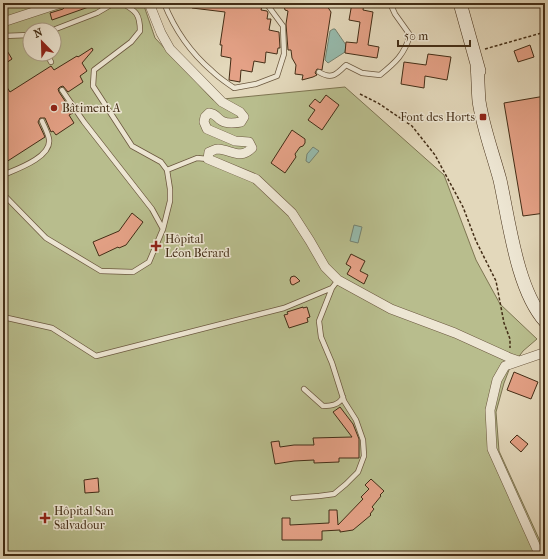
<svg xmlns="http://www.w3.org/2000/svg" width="548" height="559" font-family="'IM FELL French Canon',serif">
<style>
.green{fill:#b8bd8d;stroke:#7e7552;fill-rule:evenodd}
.water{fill:#96baac;stroke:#758270}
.building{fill:#e4a186;stroke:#432d16}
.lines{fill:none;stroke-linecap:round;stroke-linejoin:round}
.lane-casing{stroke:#6b583f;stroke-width:6}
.street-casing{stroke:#6b583f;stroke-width:10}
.secondary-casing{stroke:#432d16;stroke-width:14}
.path{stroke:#432d16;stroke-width:1.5;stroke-dasharray:3 2;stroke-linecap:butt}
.lane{stroke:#ede6d3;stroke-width:4.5}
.street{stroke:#ede6d3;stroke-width:9}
.secondary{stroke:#ede6d3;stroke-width:13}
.poi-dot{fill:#8f2418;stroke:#ede6d3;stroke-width:1.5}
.labels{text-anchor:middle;stroke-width:3;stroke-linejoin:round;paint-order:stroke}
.poi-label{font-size:12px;fill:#432d16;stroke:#ede6d3;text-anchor:start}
</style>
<rect width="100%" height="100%" fill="#e3d8bb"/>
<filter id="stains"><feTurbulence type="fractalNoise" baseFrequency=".005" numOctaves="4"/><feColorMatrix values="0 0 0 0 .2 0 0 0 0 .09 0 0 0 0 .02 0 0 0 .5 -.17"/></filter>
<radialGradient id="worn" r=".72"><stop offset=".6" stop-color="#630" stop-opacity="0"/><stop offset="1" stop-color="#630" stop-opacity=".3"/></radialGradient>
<path class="green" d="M3,3h140l12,35 58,62 132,-13 99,88 32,85 24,44 37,35 -14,12 -14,19 -5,13 -8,29 3,39 46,101v4h-542zM30,30h24v24h-24z"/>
<path class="water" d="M333,29h2l11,16 -1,7 -17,11 -3,-3 5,-29z
M313,147l6,4 -10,12 -3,-2 1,-7z
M354,225l8,2 -4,16 -8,-2z"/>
<path class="building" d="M72,3h24l1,1 -45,16 -2,-7 13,-4 4,-4z
M193,3h49l20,3 -1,4 6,1 1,2 -1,6h4l-2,11 10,2 1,16h-2l-1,6 -11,-2 -1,11 -11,-2 -2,11 -11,-2 -1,12 -11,-2 2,-22 -10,-2 1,-11h-2l5,-33 -33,-4z
M283,3h42l6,9 -9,58 -5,-1 -2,4 2,2 -4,2 -11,3 1,-5 -8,-1 1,-9 -4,-7 -1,-8h-3l-2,-26 2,-13 -3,-1z
M352,3h12l-1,7 10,2 -5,33 11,2 -2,11 -32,-5 1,-11 11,1 3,-21 -11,-2z
M3,44l9,15 -9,6z
M530,45l4,12 -16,5 -4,-11z
M92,48l1,2 -11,13 5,8 -7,5 3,6 -15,10 -5,-6 -3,1 -2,2 1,3 14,21 -4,2 5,8 -18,12 -3,-4 -2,1 -6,-14h-5l-2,4 7,15 -42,27v-83l7,11 41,-26 3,4 23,-14 1,1z
M428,54l23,3 -4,23 -22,-4 -1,12 -23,-4 3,-22 22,3z
M326,95l13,10 -17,25 -14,-10 7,-10 -6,-4 6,-7 5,4z
M545,96v117l-22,3 -19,-113z
M292,130l13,9v4l-2,3 -3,1 -5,7 1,3 -11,16 -14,-10z
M132,213l11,9 -17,23 -7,3 -1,-1 -19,9 -6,-14 26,-11z
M351,254l14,7 -5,10 8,4 -4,9 -17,-10 4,-7 -5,-3z
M294,276l2,1 4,4 -7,4 -2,-1 -1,-4 1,-3z
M303,307v1l4,-1 3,10 -3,1 1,4 -19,6 -5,-13 4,-1 -1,-2z
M514,372l24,10 -7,17 -24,-9z
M340,407l13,17 6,15v19h-20v4l-25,1v-3l-20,1 -19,3 -4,-22 8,-1 1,6 14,-2h20l-1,-7 39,-1 -19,-25z
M517,435l11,9 -7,8 -11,-10z
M98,478l1,14 -14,1 -1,-13z
M371,479l13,12 -4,4 1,1 -9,11 2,2 -4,5 1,1 -18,15 -13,2v-2l-18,1v9h-40v-22h8v7l39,-2v-13h8l1,15 25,-26 -2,-2 8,-8 -4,-4z"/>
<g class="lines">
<defs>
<path id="lane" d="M164,3c10,25 27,50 48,68 7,7 15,12 22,17l22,-4 21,-8 7,-22 -1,-28 -17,-23
M53,30l44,-17 17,-10
M3,36l27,-1
M47,54l4,8
M319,72c13,8 18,2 27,-7l16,8 18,2c16,-13 24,-20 30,-40l-15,-21 -5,-11
M62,90l22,32 68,87 11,20
M167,170l30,-12 11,1
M3,175c14,-6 49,-18 46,-36 -1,-6 -5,-13 -7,-18
M3,194l43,44 55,33 32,1 16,-10 14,-33 7,-28v-12l-3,-19 -6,-8 -29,-16 -39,-60 1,-16 37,-28 9,-11c0,-17 -4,-20 -18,-28
M3,317l49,11 44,28 188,-48 48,-20 6,-8
M304,389l19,17c8,0 16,-1 20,-9
M293,498l26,-2 15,-2 12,-10 12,-12 6,-16 -1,-16 -7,-20 -12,-19 -12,-38 -11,-26 -2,-16 13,-33"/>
<path id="street" d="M149,3l12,30 9,16 52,53 18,10 4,5 -3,5c-5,1 -14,2 -19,-1 -6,-3 -5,-7 -13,-8l-4,4 -1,5 3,7 28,12 14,1 3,6c-12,12 -20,2 -34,1 -3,0 -6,2 -9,3l-1,7 48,20 36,34 18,28 15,26 13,13 53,29 64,24 55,25 9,3
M3,22l58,-19
M540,556l-48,-107 -2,-39 7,-30 8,-14 38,-13 2,1"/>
<path id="secondary" d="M460,3l19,68
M477,64c1,12 1,25 2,37 4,27 14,53 21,79 9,41 17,110 45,141"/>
</defs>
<use href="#lane" class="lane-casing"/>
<use href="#street" class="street-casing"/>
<use href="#secondary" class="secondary-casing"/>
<path class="path" d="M485,49l60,-17
M360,94l18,9 34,23 23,29 28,52 13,34 20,40 8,42 6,16v9"/>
<use href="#lane" class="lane"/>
<use href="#street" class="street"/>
<use href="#secondary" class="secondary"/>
</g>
<g class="poi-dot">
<circle cx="54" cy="108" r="4"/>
<rect x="479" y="113" width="8" height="8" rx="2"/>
<path d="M154 240h4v4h4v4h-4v4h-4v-4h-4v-4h4z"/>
<path d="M43 512h4v4h4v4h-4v4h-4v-4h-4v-4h4z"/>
</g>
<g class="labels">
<g class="poi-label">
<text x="62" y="112">Bâtiment A</text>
<text x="475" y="121" text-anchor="end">Font des Horts</text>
<text x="165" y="243">Hôpital<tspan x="165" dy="14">Léon Bérard</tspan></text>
<text x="54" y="515">Hôpital San<tspan x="54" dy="14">Salvadour</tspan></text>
</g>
</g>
<rect width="548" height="559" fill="none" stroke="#e3d8bb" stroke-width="16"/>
<rect x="4" y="4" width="540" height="551" fill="none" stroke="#432d16" stroke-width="2"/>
<rect x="8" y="8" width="532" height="543" fill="none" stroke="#432d16"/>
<g transform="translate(42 42) rotate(337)"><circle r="19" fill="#ede6d3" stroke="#a99c87"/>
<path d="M0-3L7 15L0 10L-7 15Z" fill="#8f2418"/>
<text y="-6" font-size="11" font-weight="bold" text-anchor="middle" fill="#432d16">N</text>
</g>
<path d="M398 40v6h72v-6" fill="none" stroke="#432d16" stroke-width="2"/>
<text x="404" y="40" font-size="12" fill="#432d16" stroke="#ede6d3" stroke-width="3" paint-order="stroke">50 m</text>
<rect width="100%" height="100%" filter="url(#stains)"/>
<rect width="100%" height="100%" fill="url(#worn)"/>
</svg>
